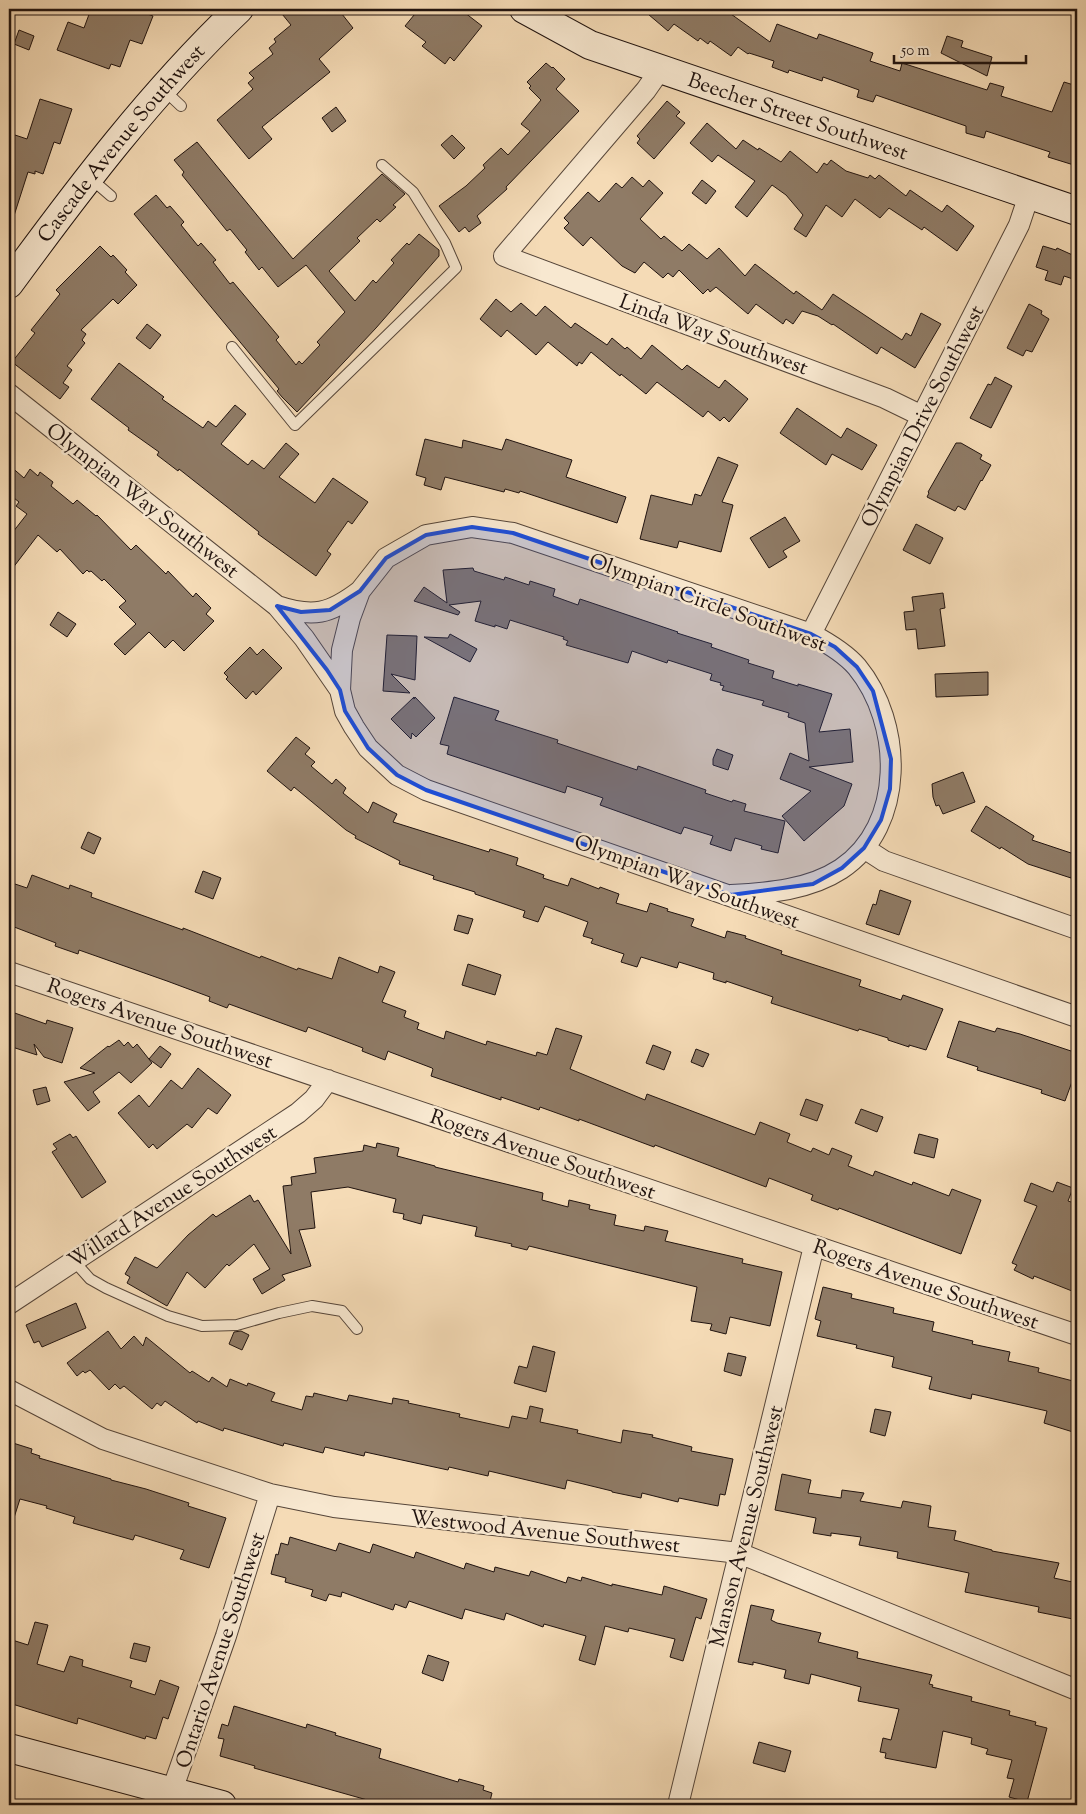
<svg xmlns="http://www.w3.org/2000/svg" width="1086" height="1814" font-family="'Sorts Mill Goudy',serif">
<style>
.building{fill:#8f7b66;stroke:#20130f}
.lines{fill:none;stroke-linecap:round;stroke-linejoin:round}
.lane-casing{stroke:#554539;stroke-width:12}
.street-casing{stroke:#554539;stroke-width:22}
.secondary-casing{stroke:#20130f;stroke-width:30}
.lane{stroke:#f8e8d0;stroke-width:10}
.street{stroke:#f8e8d0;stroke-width:20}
.secondary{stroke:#f8e8d0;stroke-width:28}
.marked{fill:#1d4ed8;fill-opacity:0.2;stroke:#1d4ed8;stroke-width:4;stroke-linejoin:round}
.labels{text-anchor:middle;stroke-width:5;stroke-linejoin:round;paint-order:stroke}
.street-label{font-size:21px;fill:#20130f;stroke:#f8e8d0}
</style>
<rect width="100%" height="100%" fill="#f5dbb6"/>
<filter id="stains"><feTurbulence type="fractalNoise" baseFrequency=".004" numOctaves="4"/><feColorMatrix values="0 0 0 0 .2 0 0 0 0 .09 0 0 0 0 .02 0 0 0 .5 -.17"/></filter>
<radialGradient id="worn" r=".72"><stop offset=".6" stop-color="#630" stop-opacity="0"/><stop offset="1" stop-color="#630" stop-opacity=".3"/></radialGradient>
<path class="building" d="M91,9h43l19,7 -11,28 -12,-4 -10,27 -9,-3 -2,5 -52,-19 11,-28 16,6z
M278,9h60l15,19 -34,31 11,13 -68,55 10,12 -23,20 -32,-39 36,-31 -5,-6 6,-5 -5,-5 24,-19 -4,-6 7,-6 -2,-3 17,-14z
M419,9h41l22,17 -28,35 -4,-4 -5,7 -23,-18 4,-4 -21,-16z
M642,9h82l46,33 7,-18 40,15 2,-5 54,19 -3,8 30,10 2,-8 85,27 3,-7 14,4 -3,9 51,16 12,-30 13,4v80l-29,-9 2,-5 -64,-21 -2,7 -18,-5v-7l-90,-31 -3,7 -16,-5 2,-7 -36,-13 -1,4 -33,-11 -1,3 -16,-6 2,-6 -25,-8 -1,1 -10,-7 -7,9 -21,-15 -2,3 -8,-6 -2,3 -24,-17 -6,7z
M19,30l15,6 -5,14 -15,-6z
M947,36l16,5 -2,6 31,10 -5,19 -46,-23z
M546,63l6,5 1,-1 12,12 -9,10 23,22 -73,76 1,2 -30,27 4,7 -12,9 -4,-5 -6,5 -20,-26 27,-20 19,-18 -2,-3 18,-17 7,7 22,-24 -9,-7 20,-24 -12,-12 2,-2 -4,-4z
M40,99l32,10 -12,35 -6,-2 -11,32 -8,-3v3l-7,-2 -16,50h-3v-89l18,6z
M667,101l13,11 -4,4 9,7 -31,36 -17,-16 3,-4 -3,-3z
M336,107l10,14 -14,11 -10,-14z
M707,123l29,26 7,-9 15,10 1,-2 22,14 9,-11 27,22 7,-10 3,2 4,-5 15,11 22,7 2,-3 5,4 4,-4 27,21 4,-6 32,22 5,-7 27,21 -17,25 -33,-24 -2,3 -33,-22 -9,10 -25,-19 -13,18 -16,-12 -20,32 -12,-8 9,-14 -17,-20 -14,-10 -25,32 -12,-10 20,-26 -37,-26 -6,7 -22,-19z
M452,135l13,13 -11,11 -13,-14z
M197,142l96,117 89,-85 23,20 -12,11 3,2 -16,15 -3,-3 -20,19 3,3 -31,30 26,30 18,-21 3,3 18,-20 -3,-3 16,-17 2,2 10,-11 20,16v6l-63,72 -79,84 -15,-15 -5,-6 2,-2 -145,-175 22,-19 11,13 3,-2 14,16 -3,3 17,21 3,-3 15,17 -3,2 17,22 3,-2 46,55 -3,3 20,25 3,-4 3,3 18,-19 -3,-3 28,-30 -39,-47 -28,22 -16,-20 -3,3 -14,-18 2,-2 -17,-21 -3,2 -45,-56 2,-3 -10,-12z
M632,177l11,10 6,-7 14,13 -23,26 21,20 3,-3 18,15 7,-7 18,15 12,-11 26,28 10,-12 39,30 2,-3 26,19 11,-16 69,46 4,-7 5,3 10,-23 20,11 -26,44 -34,-21 -4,7 -44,-30 -1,1 -14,-9 -16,-5 -9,13 -7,-5 -3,5 -27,-20 -8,10 -32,-27 -6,5 -2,-3 -5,5 -24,-24 -6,7 -5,-4 -5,5 -19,-16 -9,11 -13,-7 -31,-29 -8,9 -19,-18 5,-5 -5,-5 24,-26 11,10 17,-19 6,5z
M702,180l14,11 -10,13 -14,-11z
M100,246l11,11 2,-2 14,15 -2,2 12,13 -19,19 -5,-5 -32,31 5,4 -4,6 3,3 -18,23 5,4 -9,13 6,4 -9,12 -48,-37 23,-29 -4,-3 29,-36 -4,-4z
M1043,246l13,4 1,-2 20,9v10l-4,12 -9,-3 -3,9 -16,-5 3,-9 -12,-4z
M496,299l15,13 10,-9 15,13 9,-10 26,22 4,-5 32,22 5,-7 13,11 2,-2 14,12 11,-14 30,25 5,-5 32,23 6,-8 23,19 -19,23 -5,-5 -4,4 -12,-10 -5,6 -46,-35 -11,12 -25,-20 -1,2 -29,-24 -9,12 -3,-2 -2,4 -29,-24 -12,13 -29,-25 -6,7 -21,-18z
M1029,304l13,7 -1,3 8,5 -17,33 -6,-2 -3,6 -16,-8z
M147,324l14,11 -11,14 -14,-11z
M119,363l45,34 -2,2 41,29 5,-7 8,6 19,-22 11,9 -25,30 27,21 4,-5 12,9 22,-26 13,11 -20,23 36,26 18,-25 35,24 -16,22 -4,-3 -21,30 4,3 -15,22 -58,-42 1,-2 -80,-63 -1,2 -21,-16 2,-3 -31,-22 1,-2 -38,-29z
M995,377l17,9 -21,42 -21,-10 18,-34 3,1z
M797,408l44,30 6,-10 30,17 -15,25 -30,-16 -6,11 -46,-32z
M425,439l37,9 1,-8 39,10 4,-11 66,21 -6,17 60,20 -9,26 -97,-32 -1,2 -14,-4 -1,3 -59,-15 -4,13 -17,-5 2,-7 -10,-3z
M956,443h5l21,12 -2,4 11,6 -9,16 -1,-1 -16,30 -7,-4 -3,5 -28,-14 2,-4 -1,-1z
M718,457l20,8 -16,37 11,3 -12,47 -42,-11 -2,7 -37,-9 11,-44 41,10 3,-11 6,2z
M9,465l15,13 6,-9 8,7 2,-4 13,10 -2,4 22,18 4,-4 19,16 1,-1 34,35 5,-5 30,29 2,-3 25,26 3,-4 15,15 -5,6 8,7 -30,30 -11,-11 -8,8 -16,-16 -24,23 -11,-11 22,-20 -17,-17 7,-6 -22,-22 -2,2 -11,-10 -2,1 -2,-2 -4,4 -23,-25 -3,3 -19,-17 -29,38v-36l18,-23 -11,-8 3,-4 -10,-8z
M785,517l15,24 -17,10 4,6 -18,11 -19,-30z
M916,524l27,14 -13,26 -27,-14z
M473,568l1,3 30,9 1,-3 24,8 1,-4 25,8 -2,7 25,9 2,-6 98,33 -1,1 35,11 -1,3 38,13 -1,3 26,8 -2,7 26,8v-2l34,10 -13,38 31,-3 3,33 -44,5 43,17 -8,22 -40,35 -22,-25 29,-25 -31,-12 10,-26 19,8 -4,-38 -17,-6 1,-4 -27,-8 2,-4 -42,-11 2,-4 -4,-1 1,-2 -11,-3 2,-6 -44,-14 -1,3 -35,-12 -4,12 -62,-18 2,-4 -5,-2 1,-2 -54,-17 -3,9 -12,-4v2l-20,-6 6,-20 -32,4 11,7 -2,3 -44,-14 10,-14 23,16 -4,-33z
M943,593l2,15 -5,1 5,37 -27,3 -2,-20 -10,1 -2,-18 10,-1 -2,-14z
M58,612l18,12 -9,13 -17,-12z
M450,634l27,15 -7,13 -46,-25 24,1z
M387,635l30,1 -2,44 -24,-6 19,19 -27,-2z
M250,647l7,8 6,-6 19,19 -26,27 -3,-4 -7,8 -20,-20 2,-2 -4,-4z
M988,672v23l-52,2 -1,-23z
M414,697v2l1,-2 20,21 -19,19 -4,-4 -1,6 -20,-20z
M454,697l45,14 -4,9 63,20 -1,3 80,27 1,-4 68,24 -1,3 27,9 1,-2 13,4 -2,7 41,10 -7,32 -17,-4 1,-3 -27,-8 -4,13 -21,-7 3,-8 -29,-9 -3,7 -81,-29 3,-7 -36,-12 -2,7 -118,-39 2,-8 -9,-2z
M296,737l14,11 -5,6 10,8 -4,4 21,18 4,-5 10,9 -3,5 25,20 5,-11 24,12 -4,8 96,30 1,-3 28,9 -2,7 28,10 -1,3 25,8 3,-8 28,11 1,-2 19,7 -3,9 31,9 3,-9 18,6 -1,2 27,8 -3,7 8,3 26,9 2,-7 19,5 -1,2 37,13 -1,3 80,26 -2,6 42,14 2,-5 40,14 -17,41 -17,-5v2l-21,-7v-2l-29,-9 -1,2 -87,-28 2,-6 -47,-16v2l-13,-4 1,-6 -35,-11 -2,6 -36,-11 -4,10 -16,-5 3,-8 -33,-11 2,-4 -10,-3 5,-14 -43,-16 -7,16 -15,-5 2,-6 -50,-17v-2l-42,-13 1,-3 -35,-12 1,-3 -45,-23 1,-2 -10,-6 -52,-43 -3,4 -24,-20z
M717,749l16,6 -5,15 -15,-5v-6z
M963,772l12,30 -32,12 -4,-9 -3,1 -3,-9 -1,-13z
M986,806l48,30 -2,4 45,15 -6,23 -43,-14 -27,-17 -1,2 -29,-18z
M88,832l13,6 -7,16 -13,-6z
M203,871l18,7 -8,21 -18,-7z
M32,875l37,14 1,-4 22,8 -1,4 92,33v-2l77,30 1,-2 36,14 1,-2 34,11 7,-22 39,16 2,-7 15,6 -13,30 24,9 -2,6 15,6 -2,6 27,10 2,-8 40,14 1,-4 49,15 1,-4 10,3 9,-27 26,8 -12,33 75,31 2,-6 108,41 5,-13 30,12 -3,8 24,10 2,-4 16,7 3,-7 20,8 -4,10 25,10 2,-5 37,14 1,-3 36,14 3,-7 29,11 -20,54 -122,-46 -1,2 -27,-10 2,-5 -44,-17 -3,9 -111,-42 -1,2 -75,-28v2l-39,-14 -1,3 -38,-13v3l-70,-24 2,-7 -1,-1 -42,-16 -2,-1 -3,9 -23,-9 1,-3 -55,-21 -2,5 -77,-28 -2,4 -18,-7 1,-4 -43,-16 -88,-31 -1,4 -23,-8 1,-3 -47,-18v-43l18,6z
M880,890l31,11 -12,34 -33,-11 7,-20 3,1z
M458,915l15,4 -5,15 -14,-4z
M468,964l33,11 -6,20 -33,-10z
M9,1011l37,13 1,-4 26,8 -11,35 -18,-6 -10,-13 3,11 -28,-9z
M959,1021l36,11 2,-4 23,6 57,19v15l-12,33 -24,-8 1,-3 -65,-20 1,-3 -31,-10z
M119,1040l5,6 4,-4 5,6 4,-4 15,19 -21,20 -12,-11 -26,20 7,10 -12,9 -24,-29 31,-9 -15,-5 28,-22 1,1z
M653,1045l18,7 -7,18 -18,-7z
M160,1046l11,8 -10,14 -12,-9z
M696,1049l13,5 -6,13 -12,-5z
M198,1068l33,27 -14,19 -9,-6 -16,20 -5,-4 -30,25 -4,-5 -4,4 -31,-35 21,-18 10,12 22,-27 11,9z
M46,1087l4,14 -13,4 -4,-15z
M806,1099l17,6 -6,16 -17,-6z
M861,1109l22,8 -6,15 -22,-9z
M70,1134l3,4 3,-2 30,46 -24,16 -30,-46 5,-3 -4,-5z
M919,1134l19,5 -4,19 -20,-5z
M377,1143l22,5 -2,8 38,10v1l108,26 -1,7 26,7 1,-7 21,5 -1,4 27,6 -2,10 30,6 1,-5 23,5 -3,10 78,18 -1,4 40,9 -12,54 -40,-9 -4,17 -16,-4 2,-6 -21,-3 6,-34 -168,-41 -2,4 -16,-4 1,-2 -37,-8 2,-9 -54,-12 -2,9 -18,-5 1,-5 -11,-2 3,-13 -48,-12 -37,5 4,36 -16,2 12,36 -29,9 3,5 -23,14 -9,-15 17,-10 -16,-25 -25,22 -2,-2 -22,24 -18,-16 -20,34 -40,-23 3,-6 -5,-3 10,-17 22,11 31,-33 25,-21 3,3 34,-22 4,7 4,-2 33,54 -8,-68 9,-1 -1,-8 25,-4 -2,-15 49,-7 1,-6 12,3z
M1057,1182l16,6 -5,13 9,3v73l-5,14 -38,-15 -1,3 -19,-9 3,-5 -5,-2 25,-57 -13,-5 7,-18 22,9z
M823,1287l29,7 -1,4 43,10 -1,5 41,9 -2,9 41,10 -1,3 38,8 -2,9 31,7 -1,4 39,10v36l-4,14 -29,-9 3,-12 -75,-17 -1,5 -42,-10 3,-12 -40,-10 2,-10 -38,-9 1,-3 -40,-9 4,-15 -6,-2z
M76,1303l10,25 -44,19 -3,-6 -5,2 -8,-18z
M108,1331l13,18 13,-13 9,10 3,-9 44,36 2,-2 17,11 3,-5 15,10 3,-8 17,7 1,-3 27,10 -4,8 31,9 4,-14 7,1 1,-4 33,8 2,-6 43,9 1,-6 16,3 -1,2 52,11 -1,3 50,11 3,-12 15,3 3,-13 13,3 -3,13 38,8 -1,3 44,10 2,-13 30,5 -1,2 40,10 -1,4 42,8 -8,36 -5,-1 -2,12 -39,-8 -1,4 -36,-9 -1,5 -29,-6v-1l-45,-11 -2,9 -76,-18 -1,5 -39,-9 -1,3 -83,-18 -1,4 -39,-9 -2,6 -39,-10 -1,3 -59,-18 -1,3 -25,-10 -1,2 -32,-22 -4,5 -4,-3 -5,6 -28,-23 -4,3 -5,-5 -6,6 -19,-20 -5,3 -2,-2 -6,5 -10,-13z
M241,1331l8,4 -7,15 -13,-6 5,-12z
M533,1346l22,6 -9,40 -32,-9 5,-17 8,2z
M728,1353l18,4 -5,19 -17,-5z
M875,1409l16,3 -6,24 -15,-4z
M13,1443l19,6 -1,4 9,3 -1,2 72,21v1l35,9 43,14 -1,3 38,12 -17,50 -29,-9 4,-9 -49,-15 -2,5 -60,-17 2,-6 -29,-9 1,-2 -27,-7 -8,25 -3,-1v-67z
M782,1474l29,6 -3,13 33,5 1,-8 22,3 -4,8 41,7 2,-7 28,5 -3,21 28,4 -2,9 38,10v1l67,12 -5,15 23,5v31l-3,-1 -1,6 -35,-7 1,-5 -74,-15 4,-19 -72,-15 1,-6 -39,-7 2,-8 -30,-4v3l-18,-3 3,-15 -41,-8z
M290,1537l46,14 3,-8 31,10 3,-9 41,14 2,-6 48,17 2,-6 28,9 1,-5 34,9 2,-5 35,12 2,-6 13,4 1,-4 30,9v-2l50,11 2,-9 43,13 -6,20 -5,-2 -13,44 -13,-4 5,-18 -46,-11 -1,4 -23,-6 -10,39 -16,-5 7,-24 -42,-12 -1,3 -37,-14 -2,7 -39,-11 -3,10 -53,-18 -3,7 -11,-4 -2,6 -51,-18 -1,5 -12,-3 -3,7 -15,-5 2,-6 -28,-8 1,-4 -15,-4 5,-20 2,1 3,-12 7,2z
M751,1605l23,5 -3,10 6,3 44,10 -3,9 40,10 -1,6 75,17 -3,9 4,1 -1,2 40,10 -1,4 39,10 -1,4 27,7 -1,3 12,3 -20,74 -18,-5 5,-18 -7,-1 5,-18 -26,-6 2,-5 -17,-5 1,-6 -29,-7 -7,37 -51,-10 1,-5 -6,-1 3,-14 8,2 8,-31 -41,-8 3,-14 -50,-13 -2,10 -25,-6 2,-8 -33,-8v3l-15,-3z
M35,1622l13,3 -11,39 27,8 6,-16 13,4 -1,6 50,15 -2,6 25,8 5,-15 19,7 -11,32 -5,-2 -7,22 -10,-3 -1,3 -67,-21 -1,6 -68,-21v-64l19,6z
M134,1643l16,4 -4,15 -16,-4z
M428,1655l21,7 -6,19 -21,-8z
M234,1706l72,22 1,-4 29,9 -1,2 46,14 -2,9 79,24 1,-3 25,7 -1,4 9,3 -3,12h-104l-131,-37 1,-2 -35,-10 4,-17 -6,-1 4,-14 6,2z
M759,1742l32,9 -6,21 -32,-9z"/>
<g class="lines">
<defs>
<path id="lane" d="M163,89l18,17
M89,177l22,19
M232,347l63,78 161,-157 -11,-25 -32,-51 -31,-27
M74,1261l16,18 16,9 62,28 34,10 35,-1 42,-12 33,-7 30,5 15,18"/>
<path id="street" d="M660,70l-14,20 -142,166 381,142 37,18
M9,394l268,212 27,32 36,52
M277,606c36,12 53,8 83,-15
M811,634l208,-409 10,-30
M864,848l20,13 193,68
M731,895c38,-2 78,-5 110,-26 65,-43 62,-146 16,-202 -12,-14 -29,-24 -46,-33l-298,-101 -41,-6 -46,8 -40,23 -26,33 -10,27 -8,32 -2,40 5,21 9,16 14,21 29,27 29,15c217,75 434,152 651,227
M9,972l1068,363
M9,1304l289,-191 16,-14 14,-19
M9,1390l94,49 167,55 64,13 405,46 338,137
M167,1805l59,-169 44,-142
M678,1805l136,-559"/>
<g id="secondary">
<path id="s1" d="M524,9l66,36 487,166"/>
<path id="s2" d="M9,284c71,-97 143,-192 230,-275"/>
<path d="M9,1748l213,57"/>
</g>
</defs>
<use href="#lane" class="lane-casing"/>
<use href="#street" class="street-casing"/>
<use href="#secondary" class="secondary-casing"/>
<use href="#lane" class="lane"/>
<use href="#street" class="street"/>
<use href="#secondary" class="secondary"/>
</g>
<path class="marked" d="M472,527l41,6 298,101 24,13 22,20 16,24 18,68 -1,30 -9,31 -17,28 -22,20 -29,16 -82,11 -305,-105 -29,-15 -29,-27 -23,-37 -5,-21 -13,-20 -50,-64 24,6 29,-2 30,-19 26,-33 40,-23z"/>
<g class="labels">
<g class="street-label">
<text dy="7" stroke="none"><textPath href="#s1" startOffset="295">Beecher Street Southwest</textPath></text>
<text dy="7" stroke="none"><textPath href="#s2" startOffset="180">Cascade Avenue Southwest</textPath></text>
<text transform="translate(714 334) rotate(20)" y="7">Linda Way Southwest</text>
<text transform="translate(922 416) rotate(-63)" y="7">Olympian Drive Southwest</text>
<text transform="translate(143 500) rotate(38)" y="7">Olympian Way Southwest</text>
<text transform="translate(708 602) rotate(20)" y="7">Olympian Circle Southwest</text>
<text transform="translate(687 881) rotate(20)" y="7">Olympian Way Southwest</text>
<text transform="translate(160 1023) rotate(19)" y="7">Rogers Avenue Southwest</text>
<text transform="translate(543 1154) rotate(19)" y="7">Rogers Avenue Southwest</text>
<text transform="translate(172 1196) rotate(-33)" y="7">Willard Avenue Southwest</text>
<text transform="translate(926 1284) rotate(19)" y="7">Rogers Avenue Southwest</text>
<text transform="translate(746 1526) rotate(-76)" y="7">Manson Avenue Southwest</text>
<text transform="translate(545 1531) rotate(6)" y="7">Westwood Avenue Southwest</text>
<text transform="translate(220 1650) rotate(-72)" y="7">Ontario Avenue Southwest</text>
</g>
</g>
<rect width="1086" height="1814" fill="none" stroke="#f5dbb6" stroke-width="30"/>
<rect x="10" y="10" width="1066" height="1794" fill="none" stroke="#20130f" stroke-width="2.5"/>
<rect x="15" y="15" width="1056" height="1784" fill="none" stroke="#20130f"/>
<path d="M894 55v8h132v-8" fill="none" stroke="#20130f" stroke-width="2.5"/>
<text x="901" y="55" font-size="15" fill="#20130f" stroke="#f8e8d0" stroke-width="4" paint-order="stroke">50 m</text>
<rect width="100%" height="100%" filter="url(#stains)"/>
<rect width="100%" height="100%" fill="url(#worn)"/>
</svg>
